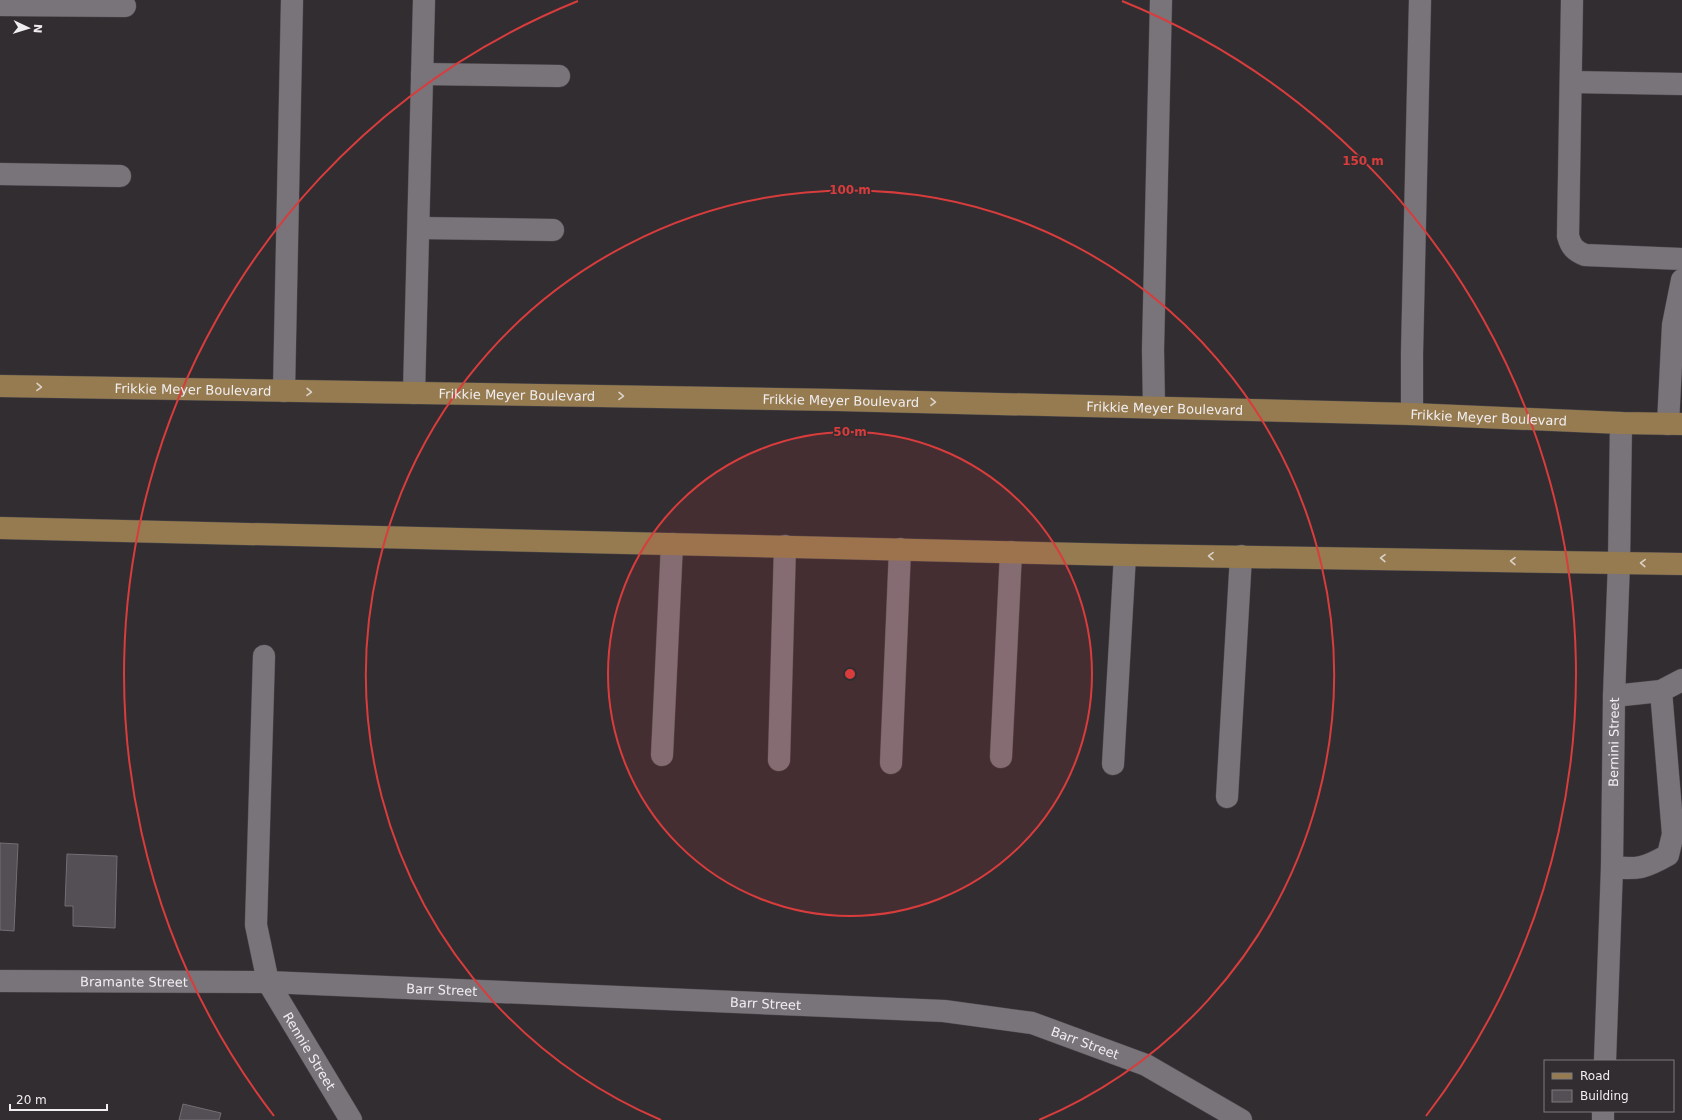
<svg xmlns="http://www.w3.org/2000/svg" width="1682" height="1120" font-family="'DejaVu Sans',sans-serif">
<style>
.building{fill:#534f54;stroke:#736e73}
.lines{fill:none;stroke-linecap:round;stroke-linejoin:round}
.minor-casing{stroke:#4d494d;stroke-width:23}
.major-casing{stroke:#4d494d;stroke-width:23}
.minor{stroke:#79747a;stroke-width:22}
.major{stroke:#957b4f;stroke-width:22}
.oneway{stroke:#dad1c8}
.ring{fill:none;stroke:#d93c3c;stroke-width:2}
.labels{text-anchor:middle;stroke-width:3;stroke-linejoin:round;paint-order:stroke}
.street-label{font-size:13px;fill:#f1eef1;stroke:#312d31}
.centre{fill:#d93c3c;stroke:#312d31;stroke-width:2}
.ring-label{font-size:12px;text-anchor:middle;font-weight:bold;fill:#d93c3c;stroke:#312d31;stroke-width:3;stroke-linejoin:round;paint-order:stroke}
</style>
<rect width="100%" height="100%" fill="#312d31"/>
<path class="building" d="M0,843l18,1 -4,87 -14,-1z
M67,854l50,2 -2,72 -42,-2v-20h-8z
M183,1104l38,9 -2,7h-40z"/>
<g class="lines">
<defs>
<g id="minor">
<path d="M1572,0l-4,236c3,11 7,15 17,19l97,4"/>
<path d="M0,5l125,1"/>
<path d="M422,74l137,2"/>
<path d="M1571,82l111,2"/>
<path d="M0,174l120,2"/>
<path d="M419,228l134,2"/>
<path d="M284,391l8,-391"/>
<path d="M414,393l10,-393"/>
<path d="M1154,407l-1,-57 8,-350"/>
<path d="M1412,414v-60l8,-354"/>
<path d="M1668,424l5,-99 9,-45"/>
<path id="s1" d="M264,656l-8,269 12,57 83,138"/>
<path d="M1614,696l47,-5 21,-11"/>
<path d="M662,755l10,-211"/>
<path d="M1001,757l10,-205"/>
<path d="M779,760l6,-214"/>
<path d="M891,763l9,-214"/>
<path d="M1113,764l12,-209"/>
<path d="M1227,797l14,-241"/>
<path d="M1612,867c26,3 33,1 56,-12l5,-21 -12,-143"/>
<path id="s2" d="M0,981l268,1 676,29 88,12 114,42 95,55"/>
<path id="s3" d="M1605,1061l7,-194 2,-171 5,-134 2,-139"/>
<path d="M1603,1120v-9"/>
</g>
<g id="major">
<path id="s4" d="M0,386l837,14 575,14 209,9 61,1"/>
<path d="M0,528l1125,27 557,9"/>
</g>
</defs>
<use href="#minor" class="minor-casing"/>
<use href="#major" class="major-casing"/>
<use href="#minor" class="minor"/>
<use href="#major" class="major"/>
</g>
<defs><path id="oneway-chevron" d="M-2-3.5L2.5 0L-2 3.5" fill="none" stroke-width="1.6" stroke-linecap="round" stroke-linejoin="round"/></defs>
<g class="oneway">
<use href="#oneway-chevron" transform="translate(39 387) rotate(1)"/>
<use href="#oneway-chevron" transform="translate(309 392) rotate(1)"/>
<use href="#oneway-chevron" transform="translate(621 396) rotate(1)"/>
<use href="#oneway-chevron" transform="translate(933 402) rotate(1)"/>
<use href="#oneway-chevron" transform="translate(1211 556) rotate(-179)"/>
<use href="#oneway-chevron" transform="translate(1383 558) rotate(-179)"/>
<use href="#oneway-chevron" transform="translate(1513 561) rotate(-179)"/>
<use href="#oneway-chevron" transform="translate(1643 563) rotate(-178)"/>
</g>
<circle cx="850" cy="674" r="242" fill="#d93c3c" fill-opacity=".12"/>
<g class="ring">
<circle cx="850" cy="674" r="242"/>
<path d="M661 1120A484 484 0 1 1 1039 1120"/>
<path d="M274 1116A726 726 0 0 1 578 1M1122 1A726 726 0 0 1 1426 1116"/>
</g>
<g class="labels">
<g class="street-label">
<text dy="5" stroke="none"><textPath href="#s4" startOffset="193">Frikkie Meyer Boulevard</textPath></text>
<text dy="5" stroke="none"><textPath href="#s4" startOffset="517">Frikkie Meyer Boulevard</textPath></text>
<text dy="5" stroke="none"><textPath href="#s4" startOffset="841">Frikkie Meyer Boulevard</textPath></text>
<text dy="5" stroke="none"><textPath href="#s4" startOffset="1165">Frikkie Meyer Boulevard</textPath></text>
<text dy="5" stroke="none"><textPath href="#s4" startOffset="1489">Frikkie Meyer Boulevard</textPath></text>
<text dy="5" stroke="none"><textPath href="#s3" startOffset="319">Bernini Street</textPath></text>
<text dy="5" stroke="none"><textPath href="#s2" startOffset="134">Bramante Street</textPath></text>
<text dy="5" stroke="none"><textPath href="#s2" startOffset="442">Barr Street</textPath></text>
<text dy="5" stroke="none"><textPath href="#s2" startOffset="766">Barr Street</textPath></text>
<text dy="5" stroke="none"><textPath href="#s2" startOffset="1090">Barr Street</textPath></text>
<text dy="5" stroke="none"><textPath href="#s1" startOffset="408">Rennie Street</textPath></text>
</g>
</g>
<circle cx="850" cy="674" r="6" class="centre"/>
<g class="ring-label">
<text x="1363" y="165">150 m</text>
<text x="850" y="194">100 m</text>
<text x="850" y="436">50 m</text>
</g>
<rect x="1544" y="1060" width="130" height="52" fill="#312d31" stroke="#7e7a7e"/>
<rect x="1552" y="1073" width="20" height="6" fill="#957b4f" stroke="#7e7a7e"/>
<text x="1580" y="1080" font-size="12" fill="#f1eef1">Road</text>
<rect x="1552" y="1090" width="20" height="12" fill="#534f54" stroke="#7e7a7e"/>
<text x="1580" y="1100" font-size="12" fill="#f1eef1">Building</text>
<g transform="translate(28 28) rotate(94)" stroke="#312d31" stroke-width="3" paint-order="stroke">
<path d="M0-3L7 15L0 10L-7 15Z" fill="#f1eef1"/>
<text y="-6" font-size="11" font-weight="bold" text-anchor="middle" fill="#f1eef1">N</text>
</g>
<path d="M10 1104v6h97v-6" fill="none" stroke="#f1eef1" stroke-width="2"/>
<text x="16" y="1104" font-size="12" fill="#f1eef1" stroke="#312d31" stroke-width="3" paint-order="stroke">20 m</text>
</svg>
